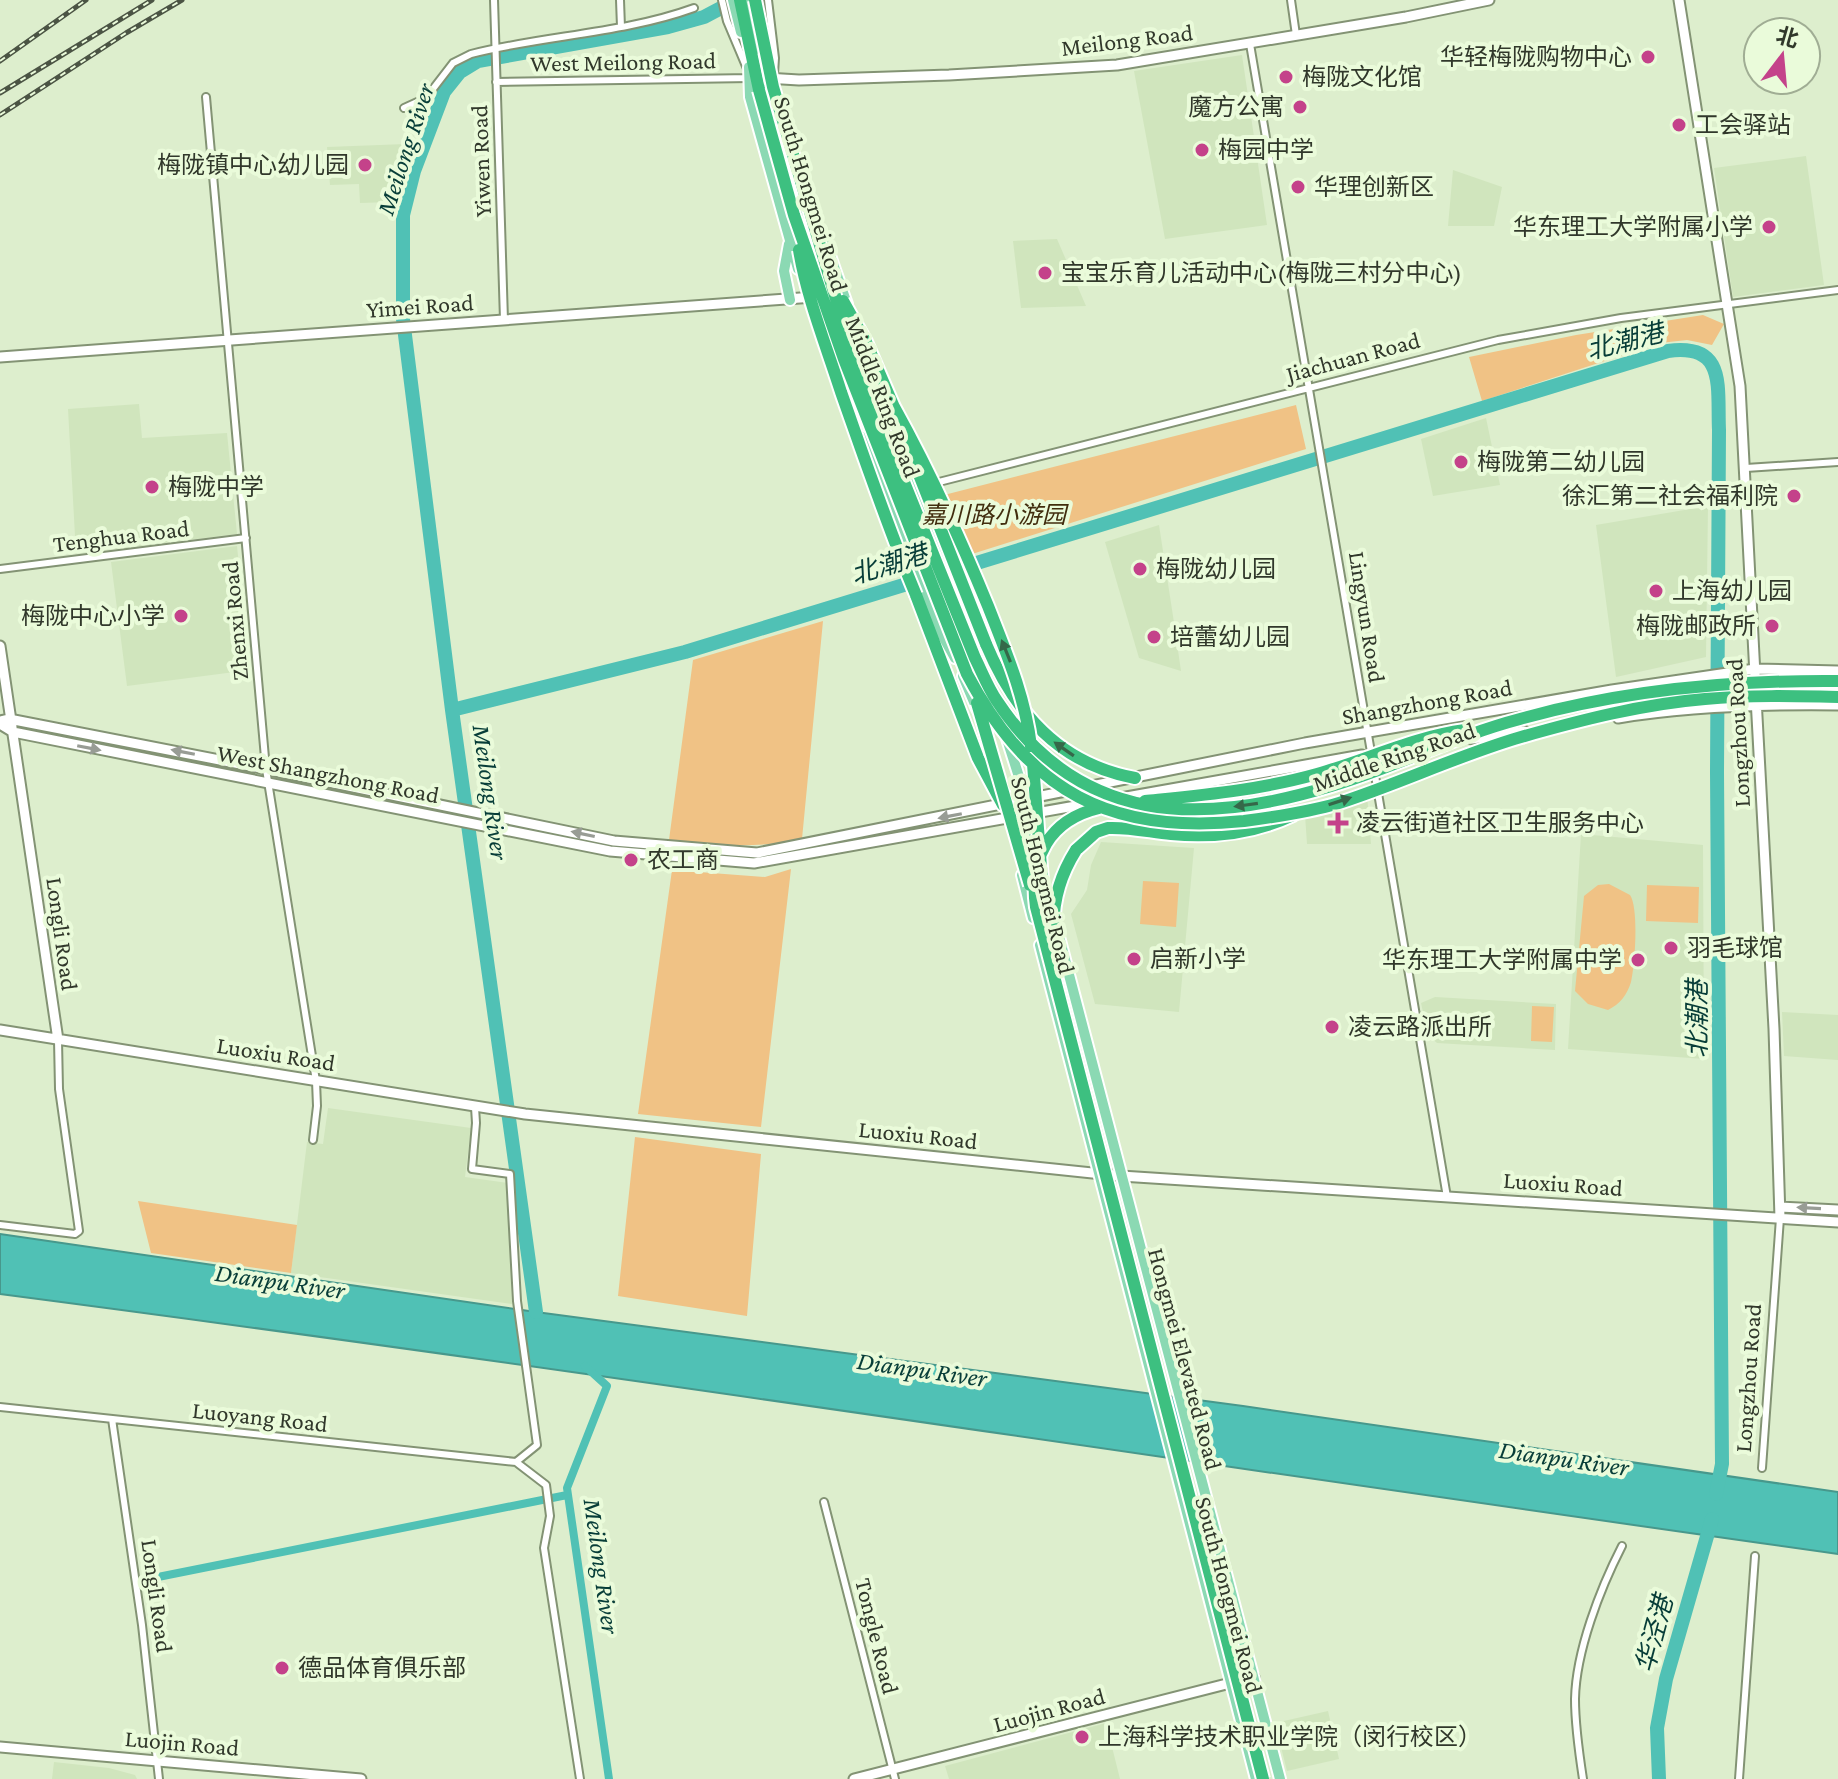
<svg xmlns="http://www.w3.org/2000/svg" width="1838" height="1779" font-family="'Crimson Pro','Noto Sans SC',serif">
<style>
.built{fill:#d0e5bd}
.green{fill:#f0c285}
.water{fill:#50c1b5;stroke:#47988c;stroke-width:2}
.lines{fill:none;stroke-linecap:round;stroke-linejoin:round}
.canal{stroke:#50c1b5;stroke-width:8}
.river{stroke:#50c1b5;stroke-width:14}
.street-casing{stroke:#839374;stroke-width:10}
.secondary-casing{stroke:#839374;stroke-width:13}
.primary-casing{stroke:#fff;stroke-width:14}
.highway-casing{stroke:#fff;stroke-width:16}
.street{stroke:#fff;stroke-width:6}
.secondary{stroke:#fff;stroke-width:9}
.primary{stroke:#8bd9b3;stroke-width:10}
.highway{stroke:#3dc080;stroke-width:12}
.rail-casing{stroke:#4b5444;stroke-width:5}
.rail{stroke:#eafbda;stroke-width:2;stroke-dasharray:6;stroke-linecap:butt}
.highway-bridge-casing{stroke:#fff;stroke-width:16;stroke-linecap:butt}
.highway-bridge{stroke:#3dc080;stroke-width:12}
.oneway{fill:#356849}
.oneway2{fill:#989c95}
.poi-dot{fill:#c4428a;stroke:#eafbda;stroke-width:3}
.labels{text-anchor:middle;stroke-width:8;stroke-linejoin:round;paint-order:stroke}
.street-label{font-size:24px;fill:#31382b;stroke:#eafbda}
.poi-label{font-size:24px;fill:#31382b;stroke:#eafbda;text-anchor:start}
.park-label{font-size:24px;font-style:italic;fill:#412d0e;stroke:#eafbda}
.water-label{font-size:26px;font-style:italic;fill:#073d38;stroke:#eafbda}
</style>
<rect width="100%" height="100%" fill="#ddeecd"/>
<path class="built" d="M1242,55l25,170 -102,14 -31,-168z
M406,144l-15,58 -31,1 -1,-19 -29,1 -3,-38z
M1806,156l18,129 -91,12 -19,-129z
M1453,170l49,17 -8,39h-46z
M1057,239l29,67 -65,2 -8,-67z
M139,404l3,34 85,-5 10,101 -161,20 -8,-145z
M1486,418l14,67 -67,11 -12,-57z
M1708,506l-2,151 -90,20 -20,-152z
M1159,525l14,91 8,55 -42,-13 -34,-116z
M237,546l13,124 -123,16 -16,-124z
M1367,794l4,50h-64l-2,-29z
M1581,834l122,11 1,214 -136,-10z
M1101,842l93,6 -15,164 -84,-8 -24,-90 16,-24 4,-25z
M1435,997l121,7 -1,46 -118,-7 -9,-8 -7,-32z
M1782,1012l56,3v45l-54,-4z
M328,1108l143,20 -6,49 43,6 4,121 -221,-31 16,-131 16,2z
M1328,1711l11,48 -52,12 -12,-48z
M1106,1723l14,56h-171l-4,-13z
M54,1762l55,6 26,7 2,4h-85z"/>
<path class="green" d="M1703,315l21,9 -12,21 -25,-5 -27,3 -178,58 -13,-44 107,-22z
M1296,405l10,44 -334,105 -28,-59z
M823,621l-21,218c-45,10 -88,6 -133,1l24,-180z
M791,869l-30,258 -123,-13 34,-244 93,7z
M1143,881l36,2 -3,44 -36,-3z
M1609,884l21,11c9,13 5,70 1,87 -4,13 -11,22 -23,28l-20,-6 -13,-13 9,-95 14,-11z
M1647,885l52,2 -1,36 -52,-2z
M1532,1006l22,1 -2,35 -21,-1z
M635,1137l126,17 -14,162 -129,-20z
M138,1201l159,24 -6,48 -140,-20z"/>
<path class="water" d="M0,1234l536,78 707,94 595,86v62c-613,-86 -1224,-180 -1838,-260z"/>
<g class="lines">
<path class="canal" d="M585,1366l22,20 -40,102 42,291
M158,1577l409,-82"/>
<path class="river" d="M944,573l724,-222c59,-8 49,36 51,79l-2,342 5,692 -6,30
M452,710l233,-58 235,-72
M536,1312l-84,-602 -49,-391v-104l11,-44 30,-79 16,-20 18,-11 190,-34 36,-10 32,-17
M1659,1779l-2,-51 9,-49 46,-160"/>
<defs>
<path id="street" d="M494,0l10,320
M620,0l1,27
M768,0l7,58 -1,16
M1291,0l5,35
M1250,44l197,1153
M496,82l255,-4 -24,-57 -5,-21
M206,97l60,672 50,312 1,25 -4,34
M404,108l22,-10 27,-35 18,-9c74,-19 151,-20 223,-46
M1746,468l92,-6
M931,484l567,-144 123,-22 217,-28
M0,569l246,-31
M475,1107l1,16 -4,46 38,5 7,127 20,144 -21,17
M0,1225l75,9 4,-3 -20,-142 -1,-49
M0,1407l516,55
M112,1419l30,206 17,154
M516,1462l30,23 4,31 -6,32 36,231
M1762,1468l18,-250
M824,1502l71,277
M1583,1779c-4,-26 -8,-53 -8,-80 1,-48 25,-110 47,-153
M1739,1779l16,-223"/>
<path id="secondary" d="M1679,0l61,386 15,289
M766,78l33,2 150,-5 168,-10 289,-48 83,-17
M0,357l814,-60
M0,646l58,394
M1756,698l18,331 6,189
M1618,718c74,-12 146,-14 220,-13
M0,721l9,-2 257,50 348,72 143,12 548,-110 307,-53 143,-21 83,2
M0,724l13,8 597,119 144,12 608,-108
M1472,739l52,-8
M0,1030l525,84 596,62 717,46
M1780,1207l58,3
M0,1747l361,32
M854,1779l400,-102"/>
<path id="primary" d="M733,0l8,32
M748,0l11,49
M749,67l1,30 48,172
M768,88l18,74 33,98
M789,244l-5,27 6,29
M826,244l21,60
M863,437l76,192 16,29
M903,472l13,17 33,89
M963,676l14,33
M995,701l31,98 8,36
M1022,875l11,43
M1057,929l223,850
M1040,945l216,834"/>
<path id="highway" d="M740,0l19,90
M916,595l62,163 25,47
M986,644c29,69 73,120 149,134
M1076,850l20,-18 12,-4c21,-1 42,4 63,6 42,4 84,-1 122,-19
M1043,893l8,42"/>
</defs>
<use href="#street" class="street-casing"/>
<use href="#secondary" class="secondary-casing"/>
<use href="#primary" class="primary-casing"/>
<use href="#highway" class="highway-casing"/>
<use href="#street" class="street"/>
<use href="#secondary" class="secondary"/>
<use href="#primary" class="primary"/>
<use href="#highway" class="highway"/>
<defs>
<path id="rail" d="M0,61l86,-61
M0,93l152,-93
M0,115l126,-82 56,-33"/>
</defs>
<use href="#rail" class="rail-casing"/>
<use href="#rail" class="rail"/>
<defs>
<path id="highway-bridge" d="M755,0l18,87 79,266 123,305c7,14 13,30 22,43 82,124 204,125 334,85 65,-19 124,-50 189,-67 104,-29 210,-39 318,-38
M759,90l35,125 50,144 123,315c62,118 144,161 277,147 31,-4 65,-9 95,-18 62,-20 120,-48 182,-66 60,-17 122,-33 184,-38 44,-4 89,-3 133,-2
M799,250c8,48 27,95 42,142 24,68 47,136 75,203
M843,301l23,41 31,72
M894,407c36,65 66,131 94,199 18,46 37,90 43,140
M905,439l81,205
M977,703l53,182
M1033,764l10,129
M1145,801c58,-6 115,-11 172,-27 50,-14 96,-37 148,-44
M1099,808c-50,12 -70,50 -63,99l227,872
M1058,961c-10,-40 -4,-76 18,-111"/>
</defs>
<use href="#highway-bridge" class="highway-bridge-casing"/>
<use href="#highway-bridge" class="highway-bridge"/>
</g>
<defs><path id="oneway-solid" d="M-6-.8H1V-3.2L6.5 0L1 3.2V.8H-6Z" transform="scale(2)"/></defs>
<g class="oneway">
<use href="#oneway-solid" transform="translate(1006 651) rotate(-112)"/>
<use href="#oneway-solid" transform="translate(1064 749) rotate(-145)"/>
<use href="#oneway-solid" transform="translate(1340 801) rotate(-18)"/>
<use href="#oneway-solid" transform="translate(1246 805) rotate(172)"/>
</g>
<g class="oneway2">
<use href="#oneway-solid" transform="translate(89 748) rotate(11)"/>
<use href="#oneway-solid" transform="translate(183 752) rotate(-169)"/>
<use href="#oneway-solid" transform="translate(950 816) rotate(169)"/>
<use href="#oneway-solid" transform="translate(583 834) rotate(-168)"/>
<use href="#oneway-solid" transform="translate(1809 1208) rotate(-177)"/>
</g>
<g class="poi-dot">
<circle cx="1648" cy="57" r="8"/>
<circle cx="1286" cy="77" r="8"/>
<circle cx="1300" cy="107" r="8"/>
<circle cx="1679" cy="125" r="8"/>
<circle cx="1202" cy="150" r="8"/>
<circle cx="365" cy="165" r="8"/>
<circle cx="1298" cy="187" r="8"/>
<circle cx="1769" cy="227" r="8"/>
<circle cx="1045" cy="273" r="8"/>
<circle cx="1461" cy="462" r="8"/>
<circle cx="152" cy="487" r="8"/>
<circle cx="1794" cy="496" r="8"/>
<circle cx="1140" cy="569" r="8"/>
<circle cx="1656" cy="591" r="8"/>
<circle cx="181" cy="616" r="8"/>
<circle cx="1772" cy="626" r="8"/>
<circle cx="1154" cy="637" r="8"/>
<path d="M1334 811h8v8h8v8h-8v8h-8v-8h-8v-8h8z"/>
<circle cx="631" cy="860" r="8"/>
<circle cx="1671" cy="948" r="8"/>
<circle cx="1134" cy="959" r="8"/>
<circle cx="1638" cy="960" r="8"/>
<circle cx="1332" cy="1027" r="8"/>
<circle cx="282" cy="1668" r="8"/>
<circle cx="1082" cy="1737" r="8"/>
</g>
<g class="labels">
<g class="street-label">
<text transform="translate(1127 40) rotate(-7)" y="8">Meilong Road</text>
<text transform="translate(623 62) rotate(-1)" y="8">West Meilong Road</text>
<text transform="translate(481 161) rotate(-92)" y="8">Yiwen Road</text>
<text transform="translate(811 194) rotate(73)" y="8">South Hongmei Road</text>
<text transform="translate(420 306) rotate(-4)" y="8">Yimei Road</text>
<text transform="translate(1353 357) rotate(-15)" y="8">Jiachuan Road</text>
<text transform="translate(883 397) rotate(69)" y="8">Middle Ring Road</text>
<text transform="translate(121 536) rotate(-7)" y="8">Tenghua Road</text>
<text transform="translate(1367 617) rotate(81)" y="8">Lingyun Road</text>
<text transform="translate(235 621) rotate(-95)" y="8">Zhenxi Road</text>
<text transform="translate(1427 702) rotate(-10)" y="8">Shangzhong Road</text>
<text transform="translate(1738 733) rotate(-93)" y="8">Longzhou Road</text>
<text transform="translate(1394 757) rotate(-19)" y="8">Middle Ring Road</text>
<text transform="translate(328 774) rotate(11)" y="8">West Shangzhong Road</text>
<text transform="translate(1043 875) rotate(76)" y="8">South Hongmei Road</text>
<text transform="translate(62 934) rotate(82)" y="8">Longli Road</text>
<text transform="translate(276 1054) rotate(9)" y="8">Luoxiu Road</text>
<text transform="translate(918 1135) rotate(6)" y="8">Luoxiu Road</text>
<text transform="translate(1563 1184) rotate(4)" y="8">Luoxiu Road</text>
<text transform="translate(1185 1359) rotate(75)" y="8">Hongmei Elevated Road</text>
<text transform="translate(1748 1378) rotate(-86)" y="8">Longzhou Road</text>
<text transform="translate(260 1417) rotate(6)" y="8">Luoyang Road</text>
<text transform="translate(1229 1595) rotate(75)" y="8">South Hongmei Road</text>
<text transform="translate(157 1596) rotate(82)" y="8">Longli Road</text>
<text transform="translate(877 1636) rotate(76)" y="8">Tongle Road</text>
<text transform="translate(1049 1710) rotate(-15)" y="8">Luojin Road</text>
<text transform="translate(182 1743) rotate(5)" y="8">Luojin Road</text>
</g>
<g class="poi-label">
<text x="1632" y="65" text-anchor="end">华轻梅陇购物中心</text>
<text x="1302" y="85">梅陇文化馆</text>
<text x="1284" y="115" text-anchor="end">魔方公寓</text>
<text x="1695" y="133">工会驿站</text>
<text x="1218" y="158">梅园中学</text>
<text x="349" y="173" text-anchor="end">梅陇镇中心幼儿园</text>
<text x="1314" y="195">华理创新区</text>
<text x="1753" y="235" text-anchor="end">华东理工大学附属小学</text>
<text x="1061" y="281">宝宝乐育儿活动中心(梅陇三村分中心)</text>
<text x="1477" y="470">梅陇第二幼儿园</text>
<text x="168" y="495">梅陇中学</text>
<text x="1778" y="504" text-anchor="end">徐汇第二社会福利院</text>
<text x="1156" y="577">梅陇幼儿园</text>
<text x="1672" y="599">上海幼儿园</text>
<text x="165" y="624" text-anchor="end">梅陇中心小学</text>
<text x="1756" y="634" text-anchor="end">梅陇邮政所</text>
<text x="1170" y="645">培蕾幼儿园</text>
<text x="1356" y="831">凌云街道社区卫生服务中心</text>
<text x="647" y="868">农工商</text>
<text x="1687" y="956">羽毛球馆</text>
<text x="1150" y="967">启新小学</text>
<text x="1622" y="968" text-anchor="end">华东理工大学附属中学</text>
<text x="1348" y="1035">凌云路派出所</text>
<text x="298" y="1676">德品体育俱乐部</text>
<text x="1098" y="1745">上海科学技术职业学院（闵行校区）</text>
</g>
<g class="park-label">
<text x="994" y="523">嘉川路小游园</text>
</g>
<g class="water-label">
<text transform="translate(405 149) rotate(-72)" y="9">Meilong River</text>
<text transform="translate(1625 341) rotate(-14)" y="9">北潮港</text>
<text transform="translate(889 564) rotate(-17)" y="9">北潮港</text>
<text transform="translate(491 792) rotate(82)" y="9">Meilong River</text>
<text transform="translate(1697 1019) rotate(-90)" y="9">北潮港</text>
<text transform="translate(280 1281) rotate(8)" y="9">Dianpu River</text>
<text transform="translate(922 1369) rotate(8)" y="9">Dianpu River</text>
<text transform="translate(1564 1458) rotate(8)" y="9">Dianpu River</text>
<text transform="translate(602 1566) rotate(82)" y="9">Meilong River</text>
<text transform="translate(1654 1634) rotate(-75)" y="9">华泾港</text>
</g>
</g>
<g transform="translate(1782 56) rotate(16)"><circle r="38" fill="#eafbda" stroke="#a0ad94" stroke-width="2"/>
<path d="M0-6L14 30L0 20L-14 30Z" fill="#c4428a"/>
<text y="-12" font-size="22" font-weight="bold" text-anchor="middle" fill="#31382b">北</text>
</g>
</svg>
